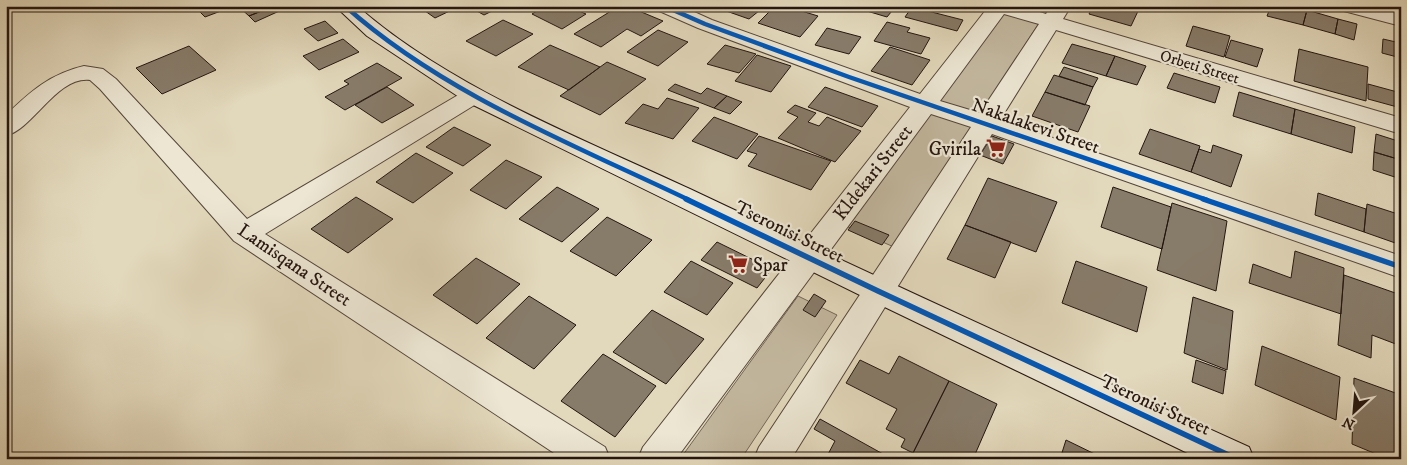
<svg xmlns="http://www.w3.org/2000/svg" width="1407" height="465" font-family="'IM FELL DW Pica',serif">
<style>
.green{fill:#c2b79e;stroke:#736657}
.building{fill:#877b69;stroke:#241610}
.lines{fill:none;stroke-linecap:round;stroke-linejoin:round}
.street-casing{stroke:#54463b;stroke-width:2}
.secondary-casing{stroke:#241610;stroke-width:2}
.street{fill:#ece6d3;fill-rule:evenodd}
.secondary{fill:#ece6d3;fill-rule:evenodd}
.cycleway-far1-casing{stroke:#ece6d3;stroke-width:7}
.cycleway-casing{stroke:#ece6d3;stroke-width:9}
.cycleway-far1{stroke:#0057b8;stroke-width:4.5}
.cycleway{stroke:#0057b8;stroke-width:5.5}
.labels{text-anchor:middle;stroke-width:4.5;stroke-linejoin:round;paint-order:stroke}
.far-street-label{font-size:16px;fill:#241610;stroke:#ece6d3}
.street-label{font-size:19px;fill:#241610;stroke:#ece6d3}
.poi-label{font-size:19px;fill:#241610;stroke:#ece6d3;text-anchor:end}
</style>
<rect width="100%" height="100%" fill="#e2d8bb"/>
<filter id="stains"><feTurbulence type="fractalNoise" baseFrequency=".004" numOctaves="4"/><feColorMatrix values="0 0 0 0 .2 0 0 0 0 .09 0 0 0 0 .02 0 0 0 .5 -.17"/></filter>
<radialGradient id="worn" r=".72"><stop offset=".6" stop-color="#630" stop-opacity="0"/><stop offset="1" stop-color="#630" stop-opacity=".3"/></radialGradient>
<path class="green" d="M1007,6h43l-156,241 -46,-20z
M798,296l39,19 -96,144h-61z"/>
<path class="building" d="M194,6h40l-29,11z
M238,6h36l-25,10z
M274,6h10l2,2 -31,14 -6,-6z
M418,6h42l-25,12z
M468,6h34l-18,9z
M579,6l-5,3 12,5 -24,15 -30,-15 13,-8z
M619,6h8l36,15 -22,15 -14,-7 -26,18 -27,-13z
M712,6h53l-16,13z
M775,6h10l33,10 -18,21 -42,-14z
M850,6h46l-9,11z
M1093,6h34l12,3 -8,17 -42,-12z
M1271,6h22l14,4 -4,15 -36,-9z
M912,7l51,13 -6,11 -52,-14z
M1307,10l31,9 -3,15 -32,-9z
M1338,19l19,5 -3,16 -19,-6z
M503,20l30,14 -37,22 -30,-15z
M325,21l13,12 -20,8 -14,-12z
M887,22l23,6 -3,4 23,6 -9,16 -47,-13z
M1193,26l37,10 -6,21 -38,-11z
M827,28l34,9 -12,17 -34,-9z
M658,30l30,12 -30,24 -31,-14z
M1396,33l5,1v24l-19,-5 1,-14 13,3z
M343,39l16,13 -40,18 -16,-14z
M1231,40l32,9 -6,18 -32,-10z
M1072,44l43,12 -9,20 -44,-13z
M550,45l50,22 -31,23 -51,-23z
M725,45l31,9 -17,19 -32,-9z
M189,46l27,24 -54,24 -26,-26z
M890,47l40,13 -18,25 -41,-14z
M1299,49l69,18 -2,34 -72,-20z
M757,55l34,11 -20,26 -36,-11z
M1115,56l31,10 -9,19 -31,-9z
M607,62l39,17 -46,36 -40,-19z
M377,63l25,15 -57,32 -20,-13 24,-13 -5,-3z
M1064,67l34,11 -5,9 -34,-11z
M1174,73l46,14 -5,16 -48,-15z
M1054,75l39,12 -8,18 -40,-13z
M675,84l26,10 6,-6 20,8 -13,12 -46,-18z
M1368,84l33,9v15l-33,-9z
M387,87l27,18 -32,18 -27,-18z
M825,87l53,19 -16,21 -54,-20z
M1045,92l45,14 -12,26 -46,-16z
M1239,92l56,17 -4,25 -58,-18z
M727,96l15,6 -12,12 -16,-6z
M667,98l32,10 -26,31 -48,-16 18,-19 15,5z
M795,105l21,8 -8,9 11,4 8,-9 34,14 -26,31 -57,-24 20,-21 -11,-5z
M1295,109l60,18 -3,26 -61,-19z
M714,117l44,17 -21,25 -45,-18z
M454,127l37,18 -28,21 -37,-19z
M1150,129l50,17 -9,26 -52,-18z
M1376,134l25,8v18l-27,-8z
M759,136l72,25 -20,29 -63,-24 9,-12 -10,-3z
M992,136l22,8 -11,20 -23,-9z
M1213,145l29,10 -11,32 -40,-15 8,-23 12,4z
M1374,152l27,8v19l-28,-9z
M416,153l37,20 -40,30 -37,-21z
M506,160l36,17 -36,32 -36,-19z
M988,178l69,24 -21,50 -71,-27z
M557,187l42,22 -37,33 -43,-23z
M1113,187l58,20 -9,42 -61,-22z
M1318,193l48,16 -2,23 -49,-17z
M356,197l37,22 -45,34 -37,-24z
M1172,203l55,18 -11,70 -59,-21z
M1367,204l34,11v30l-37,-13z
M607,217l45,23 -36,36 -46,-25z
M855,221l34,14 -7,10 -5,-2 -29,-13z
M965,225l46,17 -16,36 -48,-19z
M717,242l55,27 -15,19 -56,-28z
M1295,251l49,17 -3,46 -92,-31 4,-19 38,14z
M476,258l44,26 -43,40 -44,-29z
M691,261l42,22 -26,32 -43,-23z
M1076,261l71,26 -10,45 -75,-29z
M1344,275l57,20v51l-29,-11 -1,23 -33,-13z
M814,294l12,7 -11,16 -12,-7z
M529,296l47,29 -42,44 -48,-31z
M1193,297l40,14 -6,59 -43,-17z
M652,310l52,29 -38,45 -53,-32z
M1262,346l78,31 -4,43 -81,-35z
M603,354l53,32 -41,51 -54,-36z
M899,356l50,25 -36,72 -12,-6 4,-8 -19,-10 11,-20 -51,-26 14,-23 29,14z
M1196,360l30,11 -3,23 -31,-12z
M1354,378l47,17v64h-13l-36,-15z
M949,381l48,23 -24,55h-50l-10,-6z
M820,419l72,40h-65l-1,-1 9,-17 -21,-12z
M1066,440l39,19h-45z"/>
<g class="lines">
<defs>
<path id="street" d="M654,6h27l31,14 208,74 69,-88h32l25,8 5,-8h20l-8,13 338,99v16l-345,-104 -56,90 401,136v22l-409,-144 -201,325h-37l5,-12 212,-320 -40,-13 -255,345h-38l5,-12 267,-340 -212,-79 -41,-18zM1004,14l35,10 -59,89 -40,-12z
M1337,6h35l29,8v12l-61,-16z
M84,66l19,3 13,10 131,140 218,-128 8,-2 8,2 3,5 -3,5 -216,133 340,213 5,12h-47l-329,-218 -134,-152 -10,-9c-33,-4 -56,48 -84,56v-21c25,-24 44,-41 78,-49z"/>
<path id="secondary" d="M335,6h22c92,81 222,131 333,183 186,88 372,173 559,258l5,12h-54l-332,-160 -403,-198 -98,-65z"/>
</defs>
<use href="#street" class="street-casing"/>
<use href="#secondary" class="secondary-casing"/>
<use href="#street" class="street"/>
<use href="#secondary" class="secondary"/>
<defs>
<path id="cycleway-far1" d="M345,6c97,87 227,138 344,194
M664,6l41,18 144,53 358,123"/>
<path id="cycleway" d="M686,199l192,92 359,168
M1203,199l198,68"/>
</defs>
<use href="#cycleway-far1" class="cycleway-far1-casing"/>
<use href="#cycleway" class="cycleway-casing"/>
<use href="#cycleway-far1" class="cycleway-far1"/>
<use href="#cycleway" class="cycleway"/>
</g>
<defs>
<symbol id="supermarket-bare" viewBox="-9 -9 18 18"><path d="M-6-5.5h2.5l.6 2H6L4.5 2H-2.5L-4.4-4H-6ZM-1.5 3.2a1.3 1.3 0 1 0 .1 0ZM3 3.2a1.3 1.3 0 1 0 .1 0Z" fill="#8f2418" stroke="#ece6d3" stroke-width="2.5" paint-order="stroke"/></symbol>
</defs>
<g fill-rule="evenodd">
<use href="#supermarket-bare" x="982" y="134" width="28" height="28"/>
<use href="#supermarket-bare" x="724" y="250" width="28" height="28"/>
</g>
<g class="labels">
<g class="far-street-label">
<text transform="translate(1200 66) rotate(17)" y="6">Orbeti Street</text>
</g>
<g class="street-label">
<text transform="translate(1036 125) rotate(19)" y="7">Nakalakevi Street</text>
<text transform="translate(872 172) rotate(-52)" y="7">Kldekari Street</text>
<text transform="translate(790 231) rotate(26)" y="7">Tseronisi Street</text>
<text transform="translate(295 264) rotate(34)" y="7">Lamisqana Street</text>
<text transform="translate(1156 404) rotate(25)" y="7">Tseronisi Street</text>
</g>
<g class="poi-label">
<text x="981" y="155">Gvirila</text>
<text x="753" y="271" text-anchor="start">Spar</text>
</g>
</g>
<rect width="1407" height="465" fill="none" stroke="#e2d8bb" stroke-width="25"/>
<rect x="8" y="8" width="1392" height="450" fill="none" stroke="#241610" stroke-width="2.5"/>
<rect x="12" y="12" width="1382" height="440" fill="none" stroke="#241610"/>
<g transform="translate(1354 412) rotate(206)" stroke="#ece6d3" stroke-width="4" paint-order="stroke">
<path d="M0-4L9 19L0 12L-9 19Z" fill="#241610"/>
<text y="-8" font-size="14" font-weight="bold" text-anchor="middle" fill="#241610">N</text>
</g>
<rect width="100%" height="100%" filter="url(#stains)"/>
<rect width="100%" height="100%" fill="url(#worn)"/>
</svg>
